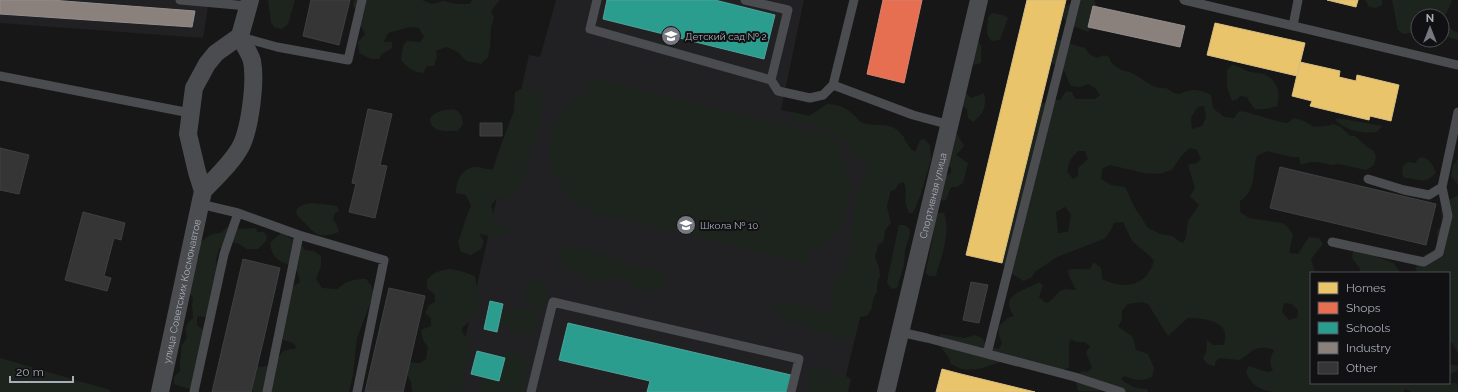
<svg xmlns="http://www.w3.org/2000/svg" width="1458" height="392" font-family="Raleway,sans-serif">
<style>
.built{fill:#212123}
.green{fill:#1d241e;fill-rule:evenodd}
.homes{fill:#e9c46a;stroke:#d6bd81}
.shops{fill:#e76f51;stroke:#d48270}
.schools{fill:#2a9d8f;stroke:#50a29b}
.industry{fill:#8a817c;stroke:#938e8e}
.building{fill:#353536;stroke:#3f4043}
.lines{fill:none;stroke-linecap:round;stroke-linejoin:round}
.service{stroke:#4b4c50;stroke-width:9}
.minor{stroke:#4b4c50;stroke-width:18}
.labels{text-anchor:middle;stroke-width:4;stroke-linejoin:round;paint-order:stroke}
.poi-label{font-size:10px;fill:#a8adb8;stroke:#111113;text-anchor:start}
.street-label{font-size:10px;fill:#a8adb8;stroke:#111113}
</style>
<rect width="100%" height="100%" fill="#171717"/>
<path class="built" d="M0,0h209l-6,38 -203,-15z
M556,0h248l-23,110 123,26 -62,256h-389l76,-337 11,2z"/>
<path class="green" d="M268,0h27l-7,24 -6,5 -8,-2 -3,-5z
M354,0h68l10,4 11,-3 13,3h14l2,-4h28l-9,11 3,7 -3,9 -1,20 -2,10 -7,7 -15,-3 -8,-9 -12,-5 -10,4 1,5 -3,10h-7l-4,7c-10,-1 -15,-5 -22,-13l2,-14 4,-5 13,1 4,-5 -5,-9 -9,-1 -22,6 -4,9h8v6l-10,6 -3,5h-8l-12,-6 -1,-11 7,-8c-2,-5 -7,-12 -8,-16 -1,-5 -1,-8 -4,-13z
M1073,0h21l3,7 -4,-1 -5,21 4,1 -4,4 -18,-7 -8,-8 3,-11 5,-2z
M1365,0h17v5l-6,3 -7,-1z
M1392,0h60c-6,20 -18,20 6,33v7l-16,-5v-19h-24v16l-15,2 -5,-4z
M992,13l11,2 5,3 -8,22 -9,1 -4,-7 1,-17z
M977,39l4,7v17l-11,3z
M1056,39c10,2 19,7 29,9l4,6 8,4 7,-3 5,2c1,4 3,7 7,10 5,4 13,4 18,7 11,6 19,16 32,14l8,5 6,1c11,-6 19,-5 31,1l2,13 11,9 10,1 5,-7c17,2 32,10 48,12l7,-5 10,3 10,6c7,-1 13,0 19,-3l8,3 9,9h5l11,10 8,5 2,6 -2,8 -8,5 -27,-6 -7,1 -15,-3h-7l-9,3 -2,-8h-8l-24,-6 -10,5c-6,17 1,33 -17,45v11l9,6 33,5 6,4 5,8 -4,18 9,1 11,-17 10,1 4,6 -12,15 4,14h-4v110h146l1,9h-47l-5,-3 -3,3h-130c-13,-2 -23,-7 -27,-21l3,-5 18,6 6,-1c-4,-9 -3,-12 1,-21 -16,-6 -22,1 -34,10l-21,-2 -4,5v3l-8,-2 -4,-6 3,-5 1,-13 6,5h11c0,-3 2,-7 1,-10 0,-15 -25,-17 -37,-17l-20,18 -20,-32 -6,-2 -14,2 -6,7v9l-4,6c12,12 15,3 18,24l12,4 6,14 -2,9c-10,5 -18,3 -28,-1l-3,3c8,7 16,10 26,10l1,3 -70,-1 -3,-14 7,-6 5,1 5,-4 -6,-16 4,-6 -5,-4h-8l-7,-3c-2,9 0,19 -1,29 -24,8 -34,8 -51,-11 -18,3 -38,16 -56,12 -4,-1 -8,-4 -11,-5l-2,-6 -13,-17 5,-7 23,4 11,-3 7,3 6,9 11,2 3,-6 -3,-8v-9l9,-8 6,-2c-16,-22 11,-25 25,-34l4,3 -4,12 7,6c9,-3 10,-12 19,-14 4,0 8,1 11,1l-7,-14 -1,-6c8,-2 14,0 22,-1l4,-7 7,6 1,11c22,11 44,8 52,-18l-3,-4 -19,-16 -9,-19 -9,1 -3,7 -7,9 -47,18 -21,14 -5,7 -8,3 -12,-8 -9,-10 39,-159 10,-4h9l6,-9 6,1 3,7h20l5,-4 -4,-6 -8,-5 -7,3 -10,-1c-4,-5 -5,-16 -11,-19 -3,-2 -6,-3 -9,-4zM1204,106l2,12 -4,8 -10,3 -1,-12 7,-10zM1190,148l7,2 4,9 -4,4 -9,2 7,23 -5,8 9,9 -11,16 -2,16 -3,6 -6,-3 -4,-4 -13,-2 -13,-7 -5,-9 -6,-8 -11,-23 -14,-2 -10,-6 1,-10 8,-4 34,8 15,1 13,-4 9,-14zM1078,151h7l3,8 -10,9v8l-5,3 -6,-8 3,-11zM1065,207l6,7 -3,18 -10,1 -2,-21zM1284,303l8,1 6,6 -1,8 -8,2 -7,-8z
M1232,65c7,1 9,3 15,6 5,2 11,1 16,3 14,5 18,18 14,32l-10,3h-12l-5,-6 -3,-6 -7,-1 -2,3 -6,2 -5,-14v-17z
M591,78l251,61 -4,14c5,7 9,14 11,22 4,23 -6,55 -25,70 -6,4 -12,6 -19,9l6,2 -2,8 -218,-52c-39,-20 -57,-66 -26,-103 6,-8 15,-12 23,-16z
M521,89l10,2 6,-1 6,7 -1,12 -5,27 -7,18 -4,21 -8,15 -8,6 -14,3 -5,7 6,18 11,5c-7,12 -18,8 -29,4l5,9 -3,7 -10,6 -10,-3 -3,-10c5,-12 7,-24 13,-36l-5,-11 -10,-2c0,-13 7,-27 22,-26 5,1 10,3 15,2l8,-24 13,-34 1,-19z
M965,92l6,6 13,-5c3,13 0,21 -11,29l-5,-4 -1,-9 -4,-3z
M827,104c11,0 20,4 28,12 2,2 4,5 6,6 10,5 22,1 31,5 12,5 13,18 23,25l5,-12 4,-1 6,6 1,14 -10,35 -8,19h-4l-4,-10 1,-12 -2,-9 -6,2 -3,6 -8,1 -2,8 6,24 -6,7 -1,11 -6,4 -3,12 4,11 1,8 -3,8v8l-4,7 -1,9 -5,8 -7,1 -3,12 -5,10 -11,2c-7,-8 -15,-10 -25,-8l-8,-8 -18,-2c-6,-7 -12,-7 -17,-16l4,-5 25,2 23,8 7,-3 1,-24 2,-6 8,-8 5,-11 3,-13 2,-31 4,-20 3,-10 5,-6 2,-15 -16,-12 -2,-9 -8,-8 -20,-6 -9,-6 -17,-3 -6,-4 4,-5 16,4z
M452,109c9,2 10,7 11,15l-5,7c-12,0 -28,2 -28,-13 6,-7 13,-8 22,-9z
M1335,119h8l39,7 -5,6c-14,2 -32,-1 -42,-13z
M957,134l7,12 -8,9 12,8 -5,20 -6,4h-6l-5,13 -9,1 5,-23 9,-5v-5l-4,-4v-27z
M1420,157c10,1 13,8 16,16 -13,13 -16,5 -32,5l-2,-5 1,-7 5,-4 7,1z
M1458,159v26l-7,-9 2,-11z
M1458,195v158l-6,-10 -3,-2v-68h-32l-1,-3 1,-10 24,-15 -4,-6v-8l5,-6 -1,-16 4,-7z
M313,203l24,3 2,5 -4,2 -2,7 3,3 3,9c-18,6 -22,5 -34,-9 -4,-4 -8,-7 -9,-12 4,-7 9,-7 17,-8z
M935,213h9c7,20 -3,44 -8,63h-7l-3,-3c0,-8 3,-14 4,-22 3,-13 4,-25 5,-38z
M234,225l6,4 16,-1 1,4h7l3,4 -1,5 -8,8h-11l-10,-6 -9,-1 -9,7 -3,10 1,7c14,11 -1,41 -12,51l-8,-1v9l10,8 -11,49 -6,7 -16,-5v-7l6,-6c-1,-9 2,-16 1,-25l6,-8c-3,-9 -2,-13 6,-20 0,-7 -2,-13 0,-20l-4,-6 7,-32 3,-4v-11c6,-8 12,-12 22,-12l6,-6z
M899,225h5l5,3 1,6 -5,16 -1,15 -7,23 -5,1 -5,-6 1,-7z
M281,233h5l3,5 9,2 7,10 9,1 7,5v10l-5,13 6,9 15,1c9,-8 17,-10 29,-10l5,6 3,8 -17,45 -4,37 -4,17h-95l-2,-2 5,-23c14,0 19,-5 26,-16l14,-3 -4,-5c-5,-2 -10,-2 -14,-7 -7,-9 2,-36 8,-45 3,-4 9,-6 13,-9l-2,-8 -5,-10c-13,1 -22,-8 -23,-21z
M564,246h8l14,5 12,1 8,5 11,3 11,6 20,2 13,4 5,4 -1,6 -13,10 -17,-4 -8,-9 -8,-2 -24,4 -33,-14 -5,-6 -1,-6 3,-7z
M1354,246l20,5 4,6 16,6 6,10h-40v-4l-8,-11z
M451,269l13,3 11,4 5,27 -4,12 -14,13 1,6 8,6c2,17 -12,35 -7,52h-50l-2,-1 -1,-9 -4,-7 3,-13 10,1 6,-4 2,-12 -5,-7 -2,-10 10,-4v-8l-6,-5 4,-8 6,-3v-7l-8,-7v-8c7,-8 13,-10 24,-11z
M534,280l8,1 6,7 -1,16 -12,11 3,6v8c-16,10 -22,5 -37,-5l-1,-5 2,-9 20,-2 9,3 2,-6 -9,-8 1,-12z
M506,351h12l8,10 1,27 -4,4 -42,-1 -1,-8 25,-25 -5,-2z
M0,358l110,32v2h-110z
M1449,364l9,2 -1,5 -8,4z
M816,367l12,2 11,7h7l5,3 -3,13h-38c-4,-12 -5,-17 6,-25z"/>
<path class="homes" d="M1027,0h39l-64,263 -36,-8z
M1327,0h31l-2,7z
M1215,23l90,20 -8,33 -90,-21z
M1300,62l40,9 -1,6 17,4 1,-6 42,10 -8,36 -21,-5 -1,4 -59,-14 2,-5 -20,-5z
M942,369l19,5 74,18h-99z"/>
<path class="shops" d="M883,0h39l-18,83 -37,-9z"/>
<path class="schools" d="M607,0h108l60,15 -11,44 -161,-40z
M490,301l13,3 -6,28 -13,-3z
M568,323l223,52 -4,17h-140l3,-11 -91,-21z
M477,351l28,7 -6,23 -28,-7z"/>
<path class="industry" d="M0,0h51l144,11 -3,16 -192,-13z
M1093,6l92,20 -5,21 -92,-20z"/>
<path class="building" d="M311,0h39l-11,45 -36,-9z
M368,109l24,5 -12,51 7,1 -12,52 -26,-6 7,-28 -4,-1z
M480,123h22v13h-22z
M0,148l29,7 -10,39 -19,-4z
M1280,167l156,37 -10,41 -156,-37z
M83,212l42,11 -4,17 -7,-2 -10,38 7,2 -4,13 -42,-11z
M243,259l37,9 -16,70 -13,54h-39z
M971,282l17,3 -9,38 -16,-3z
M389,288l36,8 -22,96h-38z"/>
<g class="lines">
<path class="service" d="M180,0l68,6
M597,0l-7,29 181,51 7,11 32,7 13,-3 10,-10
M745,0l43,10 -17,70
M854,0l-21,85 80,30 37,10
M1184,0l274,65
M1293,26l5,-26
M241,37l36,10 71,13 14,-60
M0,76l190,37
M1368,179l36,11 25,5 13,-8 16,-75
M200,204l38,9 61,22 -32,157
M299,235l85,25 -27,132
M1332,242l92,20 15,-9 9,-37 -6,-29
M900,332l27,6 148,39 46,15
M987,354l89,-354
M194,392l30,-138 14,-41
M531,392l22,-90 246,57 -8,33"/>
<g class="minor">
<path d="M203,191c13,-14 29,-28 38,-45 9,-18 15,-65 11,-85 -2,-8 -9,-17 -12,-25"/>
<path id="s1" d="M160,392l43,-201 -6,-19 -9,-38 6,-46 13,-24 9,-11 24,-17 10,-36"/>
<path id="s2" d="M886,392l93,-392"/>
</g>
</g>
<defs>
<symbol id="school-disc" viewBox="-11 -11 22 22"><circle r="9.5" fill="#757880" stroke="#111113"/><path d="M0-5L7-2L0 1L-7-2ZM-4 1L0 2.5L4 1V4Q0 6-4 4Z" fill="#fff"/></symbol>
</defs>
<g fill-rule="evenodd">
<use href="#school-disc" x="660" y="25" width="22" height="22"/>
<use href="#school-disc" x="675" y="214" width="22" height="22"/>
</g>
<g class="labels">
<g class="poi-label">
<text x="685" y="40">Детский сад № 2</text>
<text x="700" y="229">Школа № 10</text>
</g>
<g class="street-label">
<text dy="4" stroke="none"><textPath href="#s2" startOffset="202">Спортивная улица</textPath></text>
<text dy="4" stroke="none"><textPath href="#s1" startOffset="103">улица Советских Космонавтов</textPath></text>
</g>
</g>
<rect x="1310" y="272" width="140" height="112" fill="#111113" stroke="#4d4f55"/>
<rect x="1318" y="282" width="20" height="12" fill="#e9c46a" stroke="#4d4f55"/>
<text x="1346" y="292" font-size="12" fill="#a8adb8">Homes</text>
<rect x="1318" y="302" width="20" height="12" fill="#e76f51" stroke="#4d4f55"/>
<text x="1346" y="312" font-size="12" fill="#a8adb8">Shops</text>
<rect x="1318" y="322" width="20" height="12" fill="#2a9d8f" stroke="#4d4f55"/>
<text x="1346" y="332" font-size="12" fill="#a8adb8">Schools</text>
<rect x="1318" y="342" width="20" height="12" fill="#8a817c" stroke="#4d4f55"/>
<text x="1346" y="352" font-size="12" fill="#a8adb8">Industry</text>
<rect x="1318" y="362" width="20" height="12" fill="#353536" stroke="#4d4f55"/>
<text x="1346" y="372" font-size="12" fill="#a8adb8">Other</text>
<g transform="translate(1430 28)"><circle r="19" fill="#111113" stroke="#4d4f55"/>
<path d="M0-3L7 15L0 10L-7 15Z" fill="#757880"/>
<text y="-6" font-size="11" font-weight="bold" text-anchor="middle" fill="#a8adb8">N</text>
</g>
<path d="M10 376v6h63v-6" fill="none" stroke="#a8adb8" stroke-width="2"/>
<text x="16" y="376" font-size="12" fill="#a8adb8" stroke="#111113" stroke-width="3" paint-order="stroke">20 m</text>
</svg>
